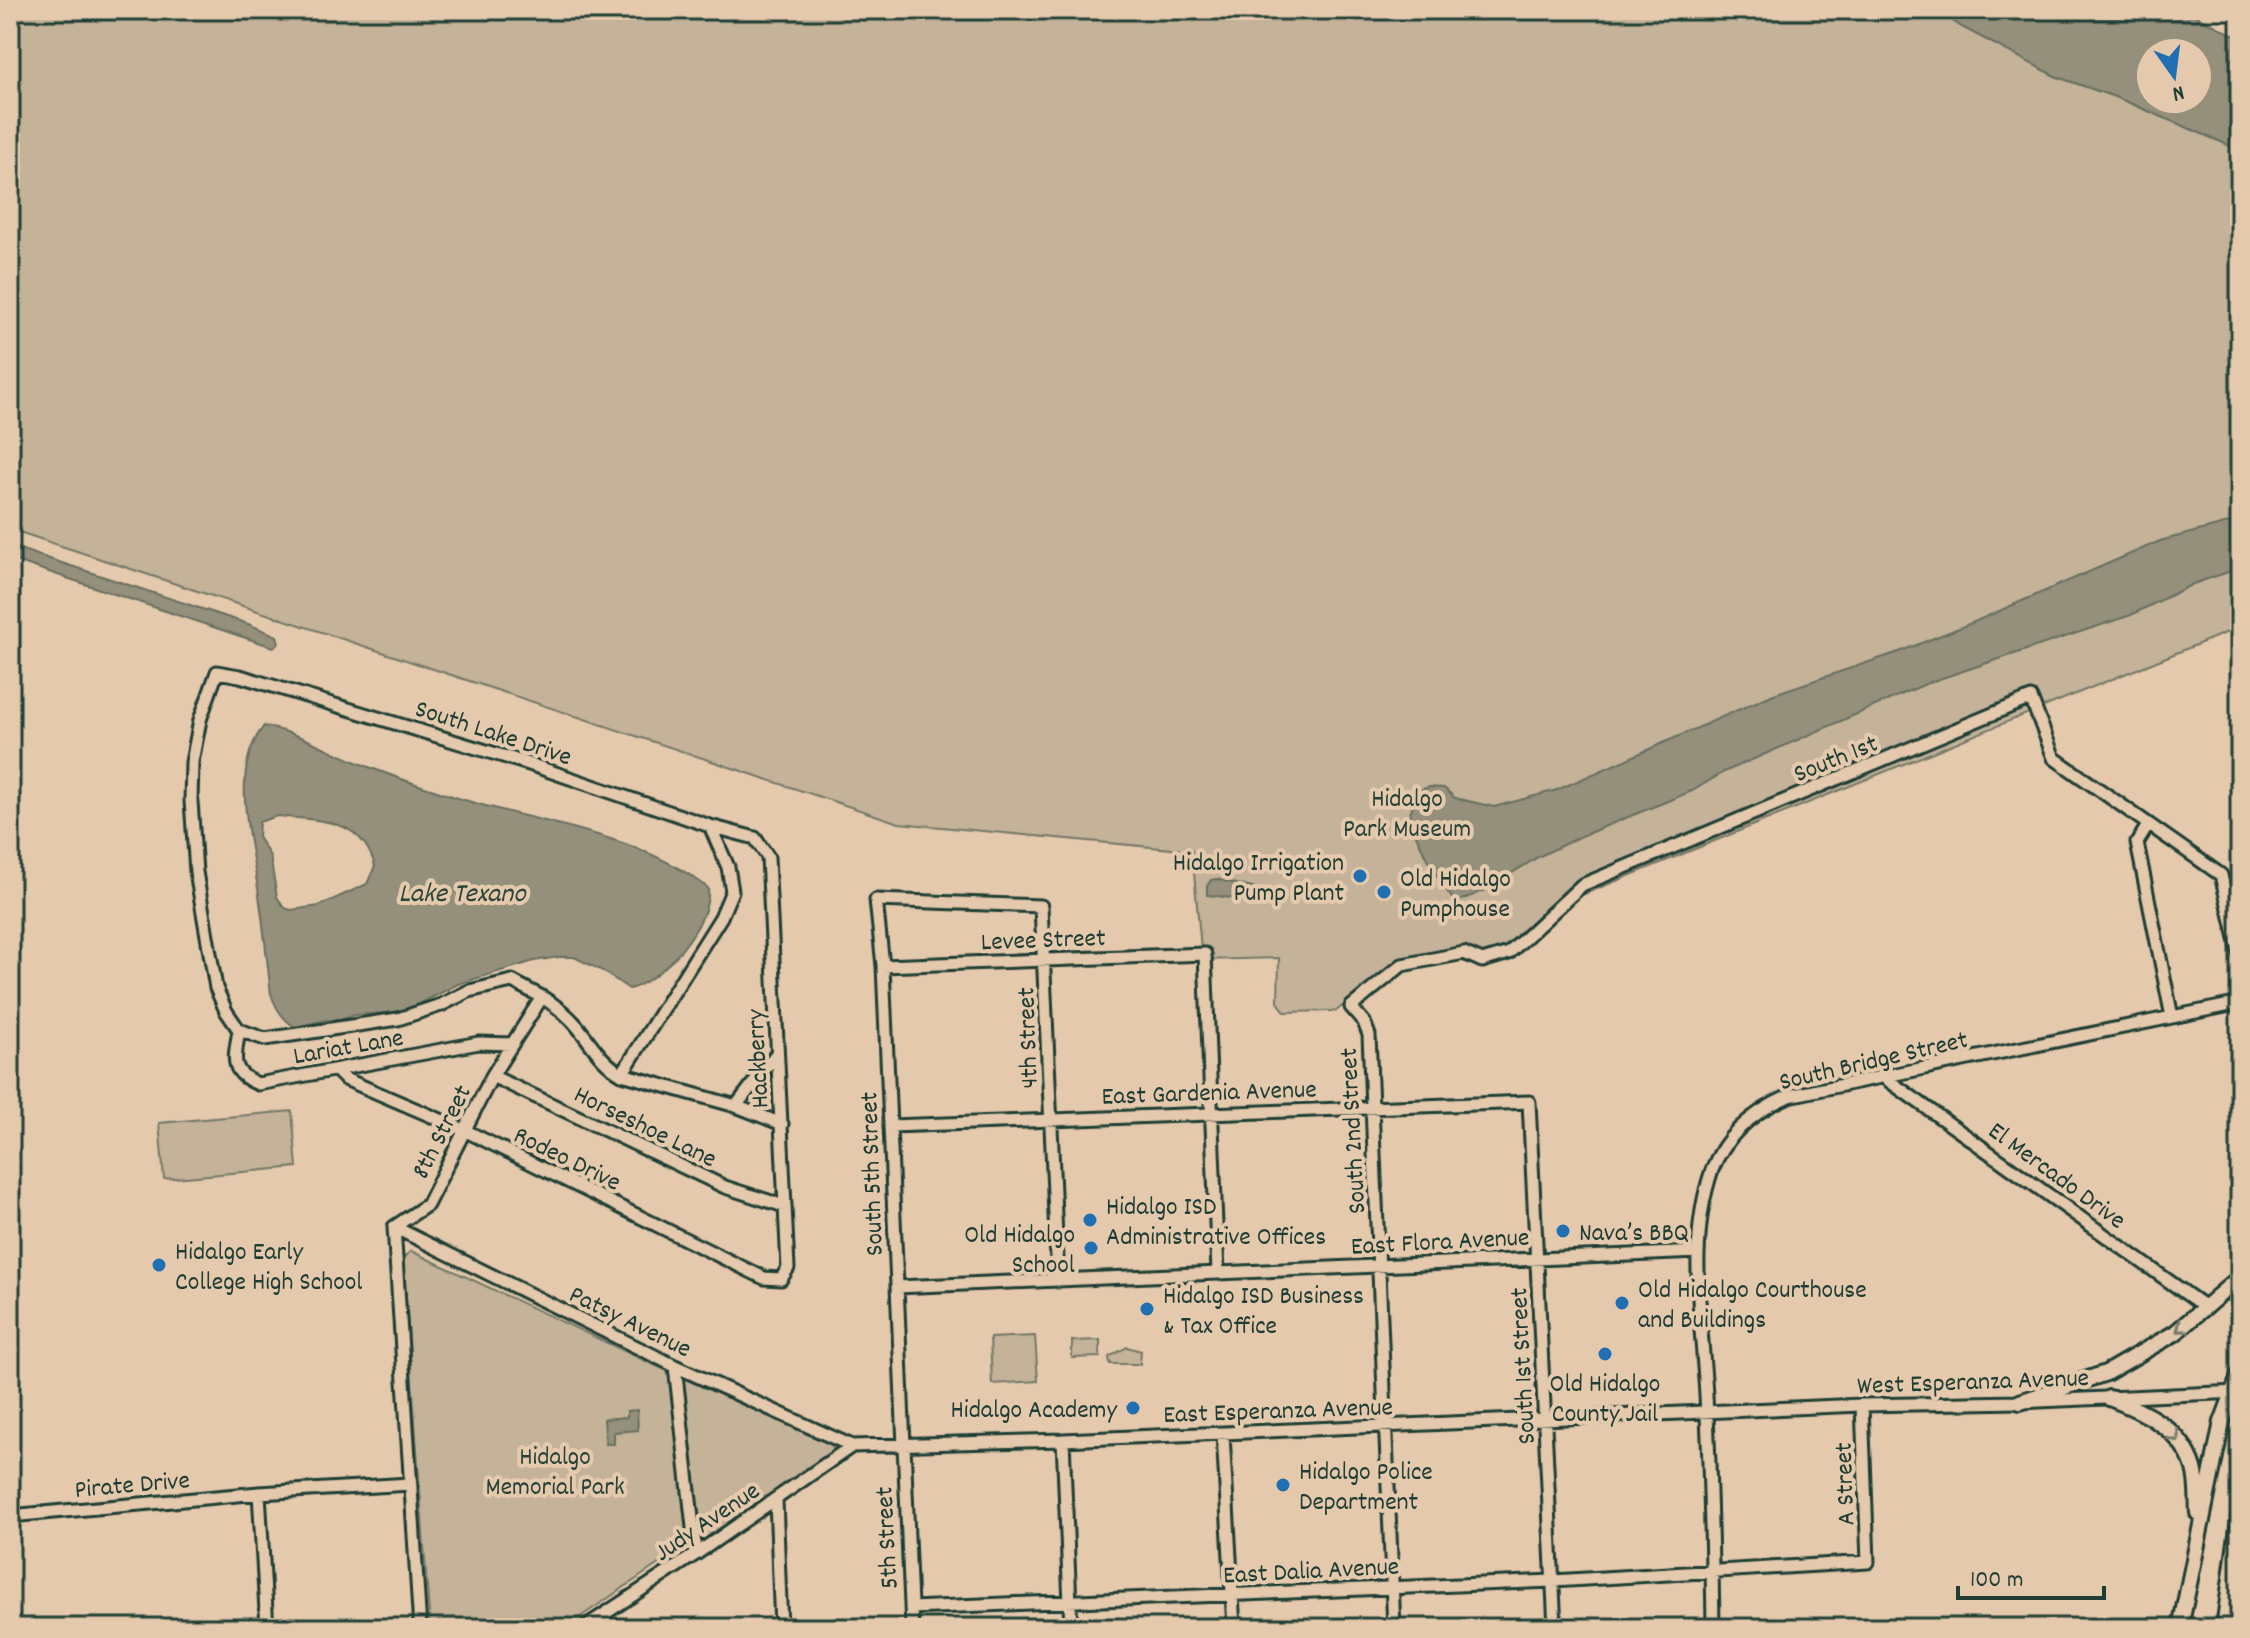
<svg xmlns="http://www.w3.org/2000/svg" width="2250" height="1638" font-family="Dekko,sans-serif">
<style>
.green{fill:#c4b299;stroke:#727866;stroke-width:2}
.water{fill:#95907b;stroke:#666f5f;stroke-width:2;fill-rule:evenodd}
.lines{fill:none;stroke-linecap:round;stroke-linejoin:round}
.minor-casing{stroke:#1f3d34;stroke-width:17}
.major-casing{stroke:#1f3d34;stroke-width:20}
.minor{stroke:#e5c9ac;stroke-width:11}
.major{stroke:#e5c9ac;stroke-width:14}
.oneway{stroke:#787c6a}
.poi-dot{fill:#1f6fb2;stroke:#e5c9ac;stroke-width:3}
.labels{text-anchor:middle;stroke-width:8;stroke-linejoin:round;paint-order:stroke}
.street-label{font-size:26px;fill:#1f3d34;stroke:#e5c9ac}
.park-label{font-size:26px;fill:#274339;stroke:#e5c9ac}
.poi-label{font-size:26px;fill:#1f3d34;stroke:#e5c9ac;text-anchor:start}
.water-label{font-size:28px;font-style:italic;fill:#2b453b;stroke:#e5c9ac}
</style>
<rect width="100%" height="100%" fill="#e5c9ac"/>
<filter id="ink" filterUnits="userSpaceOnUse"><feTurbulence type="fractalNoise" baseFrequency=".0125" numOctaves="2"/><feDisplacementMap in="SourceGraphic" scale="16" xChannelSelector="R" yChannelSelector="G"/><feConvolveMatrix kernelMatrix="1 2 1 2 8 2 1 2 1" color-interpolation-filters="sRGB"/></filter>
<g filter="url(#ink)">
<path class="green" d="M10,10h1927l23,16 95,50 63,22 122,52v477l-663,270 -89,66 -12,2 -37,-10 -40,3 -5,8 -58,45 -51,1 -7,-10 1,-44 -77,2 -10,-109 -293,-28 -889,-294z
M292,1111l5,56 -133,12 -5,-56z
M411,1251l241,113 180,81 3,8 -117,80 -58,30 -96,65h-134l-27,-370z
M1035,1336l3,45 -46,3 -2,-46z
M1100,1340v17l-28,1v-17z
M1127,1347l14,4 -1,13h-30l-1,-7z"/>
<path class="water" d="M1937,10h248l55,28v112l-122,-52 -63,-22 -95,-50zM2150,52h48v48h-48z
M2240,520v48l-47,16 -62,31 -201,67 -206,90 -32,19 -113,46 -41,20 -34,21 -9,8 -40,17 -26,-40 -21,-45 11,-28 10,-3 15,1 11,10 39,9 63,-17 217,-96 125,-42 75,-30 186,-81z
M10,546l238,78 29,12 2,7 -6,4 -263,-88z
M264,726c30,6 57,20 85,33 33,14 69,26 103,37 84,28 184,35 256,92 4,35 -46,93 -79,101l-26,-18 -29,-14h-15l-25,4 -76,23 -54,28 -50,3 -14,5h-14l-31,7c-13,-8 -19,-19 -24,-33 -4,-33 -7,-66 -12,-99 -7,-51 -31,-125 5,-169zM277,816c43,5 84,1 98,50l-8,18 -48,22 -28,4 -6,-2 -8,-11 -7,-41 -12,-19 1,-15z
M1216,879l64,16 1,5c-11,5 -58,-4 -74,-5v-9l4,-6z
M637,1410l1,20 -24,2v12h-8l-2,-25 23,-2v-6z"/>
<g class="lines">
<defs>
<path id="minor" d="M2148,825l-11,18 35,174
M883,966l322,-12 13,319
M542,997c13,8 25,17 35,29 15,18 24,36 45,48l114,32 46,18
M239,1030c-4,27 -11,42 19,54l221,-41 33,1
M337,1071l8,8 119,51 300,148 17,1 7,-11 -20,-411 -13,-19 -45,-12 -181,-62 -289,-88 -23,-4 -17,48 -8,42 -1,39 5,71 20,116 10,23 13,19 26,9 133,-20 43,-14 28,-14 43,-10 30,16 -50,79 -65,129 -33,22 26,401
M622,1074l99,-157 11,-26 -4,-24 -18,-41
M492,1076l233,111 59,19
M1885,1078l320,229
M736,1106l41,-53
M891,1126l638,-24 26,526
M394,1227l281,139 177,80 211,-6 799,-35 158,-3 219,-10
M897,1287l801,-35
M675,1366l21,188
M1223,1434l11,194
M1063,1440l8,188
M259,1493l8,135
M776,1500l5,128
M10,1516l249,-23 151,-9
M911,1608l642,-27 315,-19 -6,-157
M244,1628l22,-3
M583,1628l113,-74 156,-108
M912,1628l-29,-662 -7,-66 165,6 17,375
M1394,1628l-25,-593 -5,-13 -13,-15 51,-42 62,-12 18,8 27,-8 73,-68 449,-187 23,60 167,117 19,80
M1713,1628c-1,-78 -3,-155 -7,-233 -4,-73 -19,-154 6,-225 14,-37 43,-59 77,-74l451,-93"/>
<path id="major" d="M2109,1398c35,13 73,31 85,70 4,14 3,30 4,45
M2020,1402l86,-29 69,-40 65,-56
M2180,1628l42,-206 18,-48
M2224,1628l16,-115"/>
</defs>
<use href="#minor" class="minor-casing"/>
<use href="#major" class="major-casing"/>
<use href="#minor" class="minor"/>
<use href="#major" class="major"/>
</g>
<defs><path id="oneway-chevron" d="M-2-3.5L2.5 0L-2 3.5" fill="none" stroke-width="1.6" stroke-linecap="round" stroke-linejoin="round" transform="scale(2)"/></defs>
<g class="oneway">
<use href="#oneway-chevron" transform="translate(2181 1328) rotate(142)"/>
<use href="#oneway-chevron" transform="translate(2175 1437) rotate(50)"/>
</g>
</g>
<g class="poi-dot">
<circle cx="1360" cy="876" r="8"/>
<circle cx="1384" cy="892" r="8"/>
<circle cx="1090" cy="1220" r="8"/>
<circle cx="1563" cy="1231" r="8"/>
<circle cx="1091" cy="1248" r="8"/>
<circle cx="159" cy="1265" r="8"/>
<circle cx="1622" cy="1303" r="8"/>
<circle cx="1147" cy="1309" r="8"/>
<circle cx="1605" cy="1354" r="8"/>
<circle cx="1133" cy="1408" r="8"/>
<circle cx="1283" cy="1485" r="8"/>
</g>
<g class="labels">
<g class="street-label">
<text transform="translate(494 731) rotate(18)" y="9">South Lake Drive</text>
<text transform="translate(1835 757) rotate(-22)" y="9">South 1st</text>
<text transform="translate(1043 938) rotate(-2)" y="9">Levee Street</text>
<text transform="translate(1026 1038) rotate(-92)" y="9">4th Street</text>
<text transform="translate(348 1045) rotate(-10)" y="9">Lariat Lane</text>
<text transform="translate(756 1059) rotate(-93)" y="9">Hackberry</text>
<text transform="translate(1873 1059) rotate(-13)" y="9">South Bridge Street</text>
<text transform="translate(1209 1091) rotate(-2)" y="9">East Gardenia Avenue</text>
<text transform="translate(646 1125) rotate(26)" y="9">Horseshoe Lane</text>
<text transform="translate(440 1131) rotate(-63)" y="9">8th Street</text>
<text transform="translate(1351 1131) rotate(-93)" y="9">South 2nd Street</text>
<text transform="translate(568 1157) rotate(26)" y="9">Rodeo Drive</text>
<text transform="translate(870 1174) rotate(-92)" y="9">South 5th Street</text>
<text transform="translate(2058 1174) rotate(36)" y="9">El Mercado Drive</text>
<text transform="translate(1440 1240) rotate(-3)" y="9">East Flora Avenue</text>
<text transform="translate(631 1320) rotate(26)" y="9">Patsy Avenue</text>
<text transform="translate(1521 1366) rotate(-93)" y="9">South 1st Street</text>
<text transform="translate(1973 1380) rotate(-2)" y="9">West Esperanza Avenue</text>
<text transform="translate(1278 1409) rotate(-2)" y="9">East Esperanza Avenue</text>
<text transform="translate(132 1483) rotate(-5)" y="9">Pirate Drive</text>
<text transform="translate(1843 1484) rotate(-92)" y="9">A Street</text>
<text transform="translate(706 1520) rotate(-34)" y="9">Judy Avenue</text>
<text transform="translate(885 1538) rotate(-93)" y="9">5th Street</text>
<text transform="translate(1311 1569) rotate(-3)" y="9">East Dalia Avenue</text>
</g>
<g class="park-label">
<text x="1407" y="806">Hidalgo<tspan x="1407" dy="30">Park Museum</tspan></text>
<text x="555" y="1464">Hidalgo<tspan x="555" dy="30">Memorial Park</tspan></text>
</g>
<g class="poi-label">
<text x="1344" y="870" text-anchor="end">Hidalgo Irrigation<tspan x="1344" dy="30">Pump Plant</tspan></text>
<text x="1400" y="886">Old Hidalgo<tspan x="1400" dy="30">Pumphouse</tspan></text>
<text x="1106" y="1214">Hidalgo ISD<tspan x="1106" dy="30">Administrative Offices</tspan></text>
<text x="1579" y="1240">Nava’s BBQ</text>
<text x="1075" y="1242" text-anchor="end">Old Hidalgo<tspan x="1075" dy="30">School</tspan></text>
<text x="175" y="1259">Hidalgo Early<tspan x="175" dy="30">College High School</tspan></text>
<text x="1638" y="1297">Old Hidalgo Courthouse<tspan x="1638" dy="30">and Buildings</tspan></text>
<text x="1163" y="1303">Hidalgo ISD Business<tspan x="1163" dy="30">&amp; Tax Office</tspan></text>
<text x="1605" y="1391" text-anchor="middle">Old Hidalgo<tspan x="1605" dy="30">County Jail</tspan></text>
<text x="1117" y="1417" text-anchor="end">Hidalgo Academy</text>
<text x="1299" y="1479">Hidalgo Police<tspan x="1299" dy="30">Department</tspan></text>
</g>
<g class="water-label">
<text x="462" y="901">Lake Texano</text>
</g>
</g>
<rect width="2250" height="1638" fill="none" stroke="#e5c9ac" stroke-width="40"/>
<rect x="20" y="20" width="2210" height="1598" fill="none" stroke="#1f3d34" stroke-width="3" filter="url(#ink)"/>
<g transform="translate(2174 76) rotate(166)"><circle r="38" fill="#e5c9ac" stroke="#96917c" stroke-width="2"/>
<path d="M0-6L14 30L0 20L-14 30Z" fill="#1f6fb2"/>
<text y="-12" font-size="22" font-weight="bold" text-anchor="middle" fill="#1f3d34">N</text>
</g>
<path d="M1958 1586v12h146v-12" fill="none" stroke="#1f3d34" stroke-width="4"/>
<text x="1970" y="1586" font-size="24" fill="#1f3d34" stroke="#e5c9ac" stroke-width="6" paint-order="stroke">100 m</text>
</svg>
